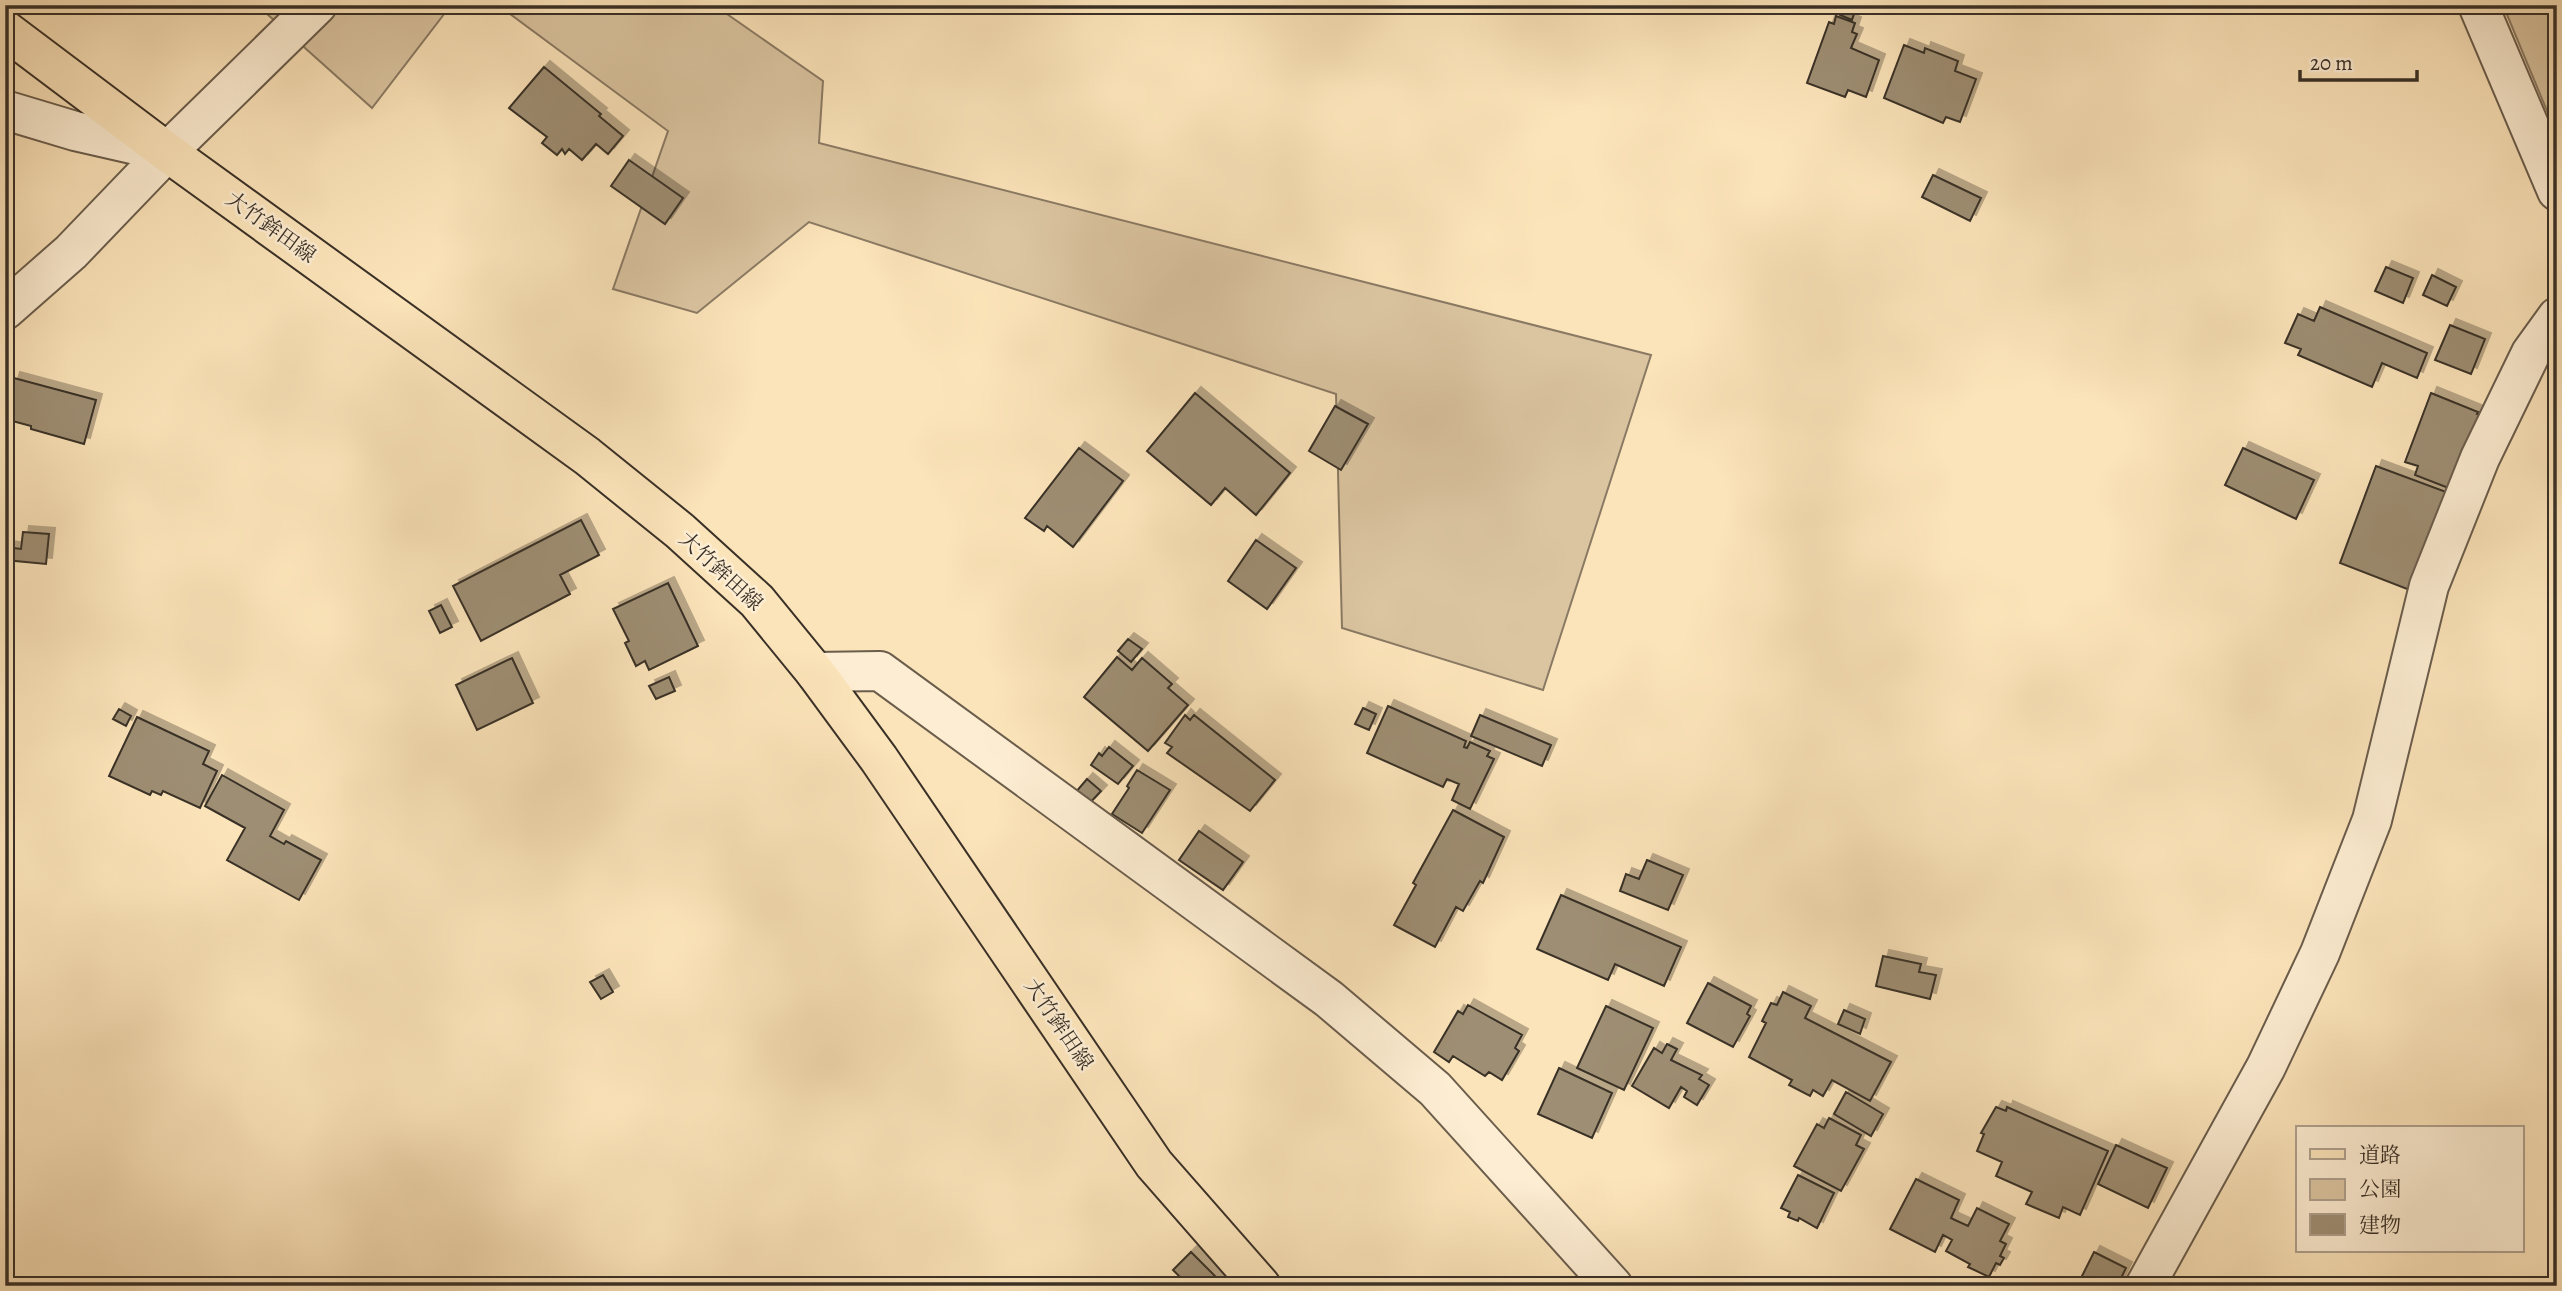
<svg xmlns="http://www.w3.org/2000/svg" width="2562" height="1291" font-family="Alegreya,'Noto Serif JP',serif">
<style>
.green{fill:#dbc5a1;stroke:#8a7a64;stroke-width:2}
.building{fill:#9e8e73;stroke:#393027;stroke-width:2;filter:url(#shadow)}
.lines{fill:none;stroke-linecap:round;stroke-linejoin:round}
.minor-casing{stroke:#6a5d4c;stroke-width:42}
.major-casing{stroke:#393027;stroke-width:42}
.minor{stroke:#fdedd2;stroke-width:38}
.major{stroke:#fce4ba;stroke-width:38}
.labels{text-anchor:middle;stroke-width:5;stroke-linejoin:round;paint-order:stroke}
.street-label{font-size:21px;fill:#393027;stroke:#fdedd2}
</style>
<defs>
<filter id="shadow"><feDropShadow dx="6" dy="-6" stdDeviation="0" flood-color="#0004"/></filter>
</defs>
<rect width="100%" height="100%" fill="#fce4ba"/>
<filter id="stains"><feTurbulence type="fractalNoise" baseFrequency=".00286" numOctaves="4"/><feColorMatrix values="0 0 0 0 .2 0 0 0 0 .09 0 0 0 0 .02 0 0 0 .5 -.17"/></filter>
<radialGradient id="worn" r=".72"><stop offset=".6" stop-color="#630" stop-opacity="0"/><stop offset="1" stop-color="#630" stop-opacity=".3"/></radialGradient>
<path class="green" d="M257,5h194l-79,103z
M498,5h216l109,76 -4,62 832,212 -108,335 -201,-62 -6,-234 -527,-172 -112,91 -84,-24 55,-158z
M2503,5h54v130z"/>
<path class="building" d="M1843,5h14l-5,15 -12,-5z
M1836,16l19,7 -3,9 5,2 -6,14 28,12 -13,37 -18,-7 -3,7 -38,-14 22,-61 5,2z
M1904,45l20,8 1,-5 33,13 -3,10 21,8 -16,43 -14,-5 -3,6 -59,-25z
M544,67l57,47 -2,2 24,20 -15,18 -12,-10 -14,16 -13,-11 -4,5 -3,-5 -5,6 -15,-12 5,-6 -38,-29z
M629,160l54,38 -18,26 -54,-38z
M1933,175l48,23 -11,23 -48,-24z
M2386,267l27,11 -10,25 -28,-12z
M2432,275l24,12 -9,19 -24,-11z
M2320,307l107,46 -10,25 -35,-15 -10,24 -74,-32 3,-6 -16,-6 13,-29 16,7z
M2450,325l35,14 -14,35 -36,-14z
M14,378l82,22 -12,44 -53,-15v-3l-26,-7v-10z
M1195,393l95,80 -34,42 -31,-27 -14,17 -64,-54z
M2431,393l47,19 -1,2 10,4 -36,71 -36,-14 3,-9 -13,-4z
M1335,406l33,18 -27,46 -32,-19z
M1079,448l44,33 -50,66 -26,-21 -3,5 -19,-13z
M2243,448l71,32 -18,39 -71,-34z
M2376,466l81,30 -37,98 -80,-31z
M581,520l18,35 -39,20 10,19 -89,47 -28,-55z
M23,532l26,2 -3,30 -41,-4v-13l16,2z
M1256,540l40,28 -29,41 -39,-28z
M668,583l30,63 -49,24 -4,-9 -9,5 -11,-23 4,-2 -16,-32z
M441,605l11,22 -12,6 -11,-22z
M1128,639l14,10 -11,13 -13,-11z
M1117,657l15,13 10,-12 30,26 -4,4 20,17 -40,46 -64,-54z
M512,658l21,45 -56,27 -21,-45z
M669,677l6,14 -19,8 -7,-13z
M1388,706l78,35 -2,6 3,1 3,-6 20,9 -3,5 7,3 -24,50 -18,-9 7,-16 -12,-5 -4,8 -76,-34z
M1363,708l13,6 -7,16 -14,-6z
M119,709l12,7 -5,10 -13,-7z
M1185,715l5,5 4,-5 81,65 -25,31 -83,-58 5,-6 -7,-4z
M1480,715l71,30 -9,21 -71,-30z
M137,717l72,34 -6,13 14,7 -17,37 -37,-17 -2,4 -9,-4 -2,4 -41,-19z
M1109,747l24,19 -15,18 -27,-19 8,-12 3,3z
M1137,770l33,20 -28,43 -30,-19 17,-26 -2,-2z
M222,775l62,35 -14,26 14,8 2,-3 35,19 -22,40 -72,-40 18,-32 -40,-22z
M1087,779l14,12 -12,13 -14,-11z
M1453,810l51,27 -21,46 -3,-2 -17,30 -7,-4 -21,40 -41,-22 22,-40 -3,-2z
M1199,831l44,31 -20,28 -44,-30z
M1647,860l36,15 -15,35 -48,-19 6,-17 13,5z
M1561,895l120,52 -17,39 -49,-22 -7,16 -71,-31z
M1883,956l38,8 -2,8 17,3 -6,24 -54,-13z
M603,975l10,17 -12,7 -11,-17z
M1708,983l43,23 -4,8 3,2 -17,31 -46,-24z
M1783,992l28,14 -6,12 86,44 -21,39 -38,-21 -9,16 -10,-6 -3,6 -21,-11 3,-5 -43,-23 17,-34 -4,-2 9,-18 6,2z
M1468,1005l54,30 -7,13 4,3 -17,29 -13,-8 -4,4 -32,-20 -4,6 -15,-10 24,-41 5,3z
M1606,1006l47,22 -29,62 -47,-22z
M1844,1010l21,9 -5,15 -22,-10z
M1667,1044l10,5 -6,11 31,15 -3,4 10,6 -12,20 -13,-8 3,-6 -6,-4 -12,21 -37,-22 22,-38 8,5z
M1559,1068l53,25 -20,45 -54,-24z
M1846,1092l37,22 -12,22 -37,-22z
M1996,1107l10,4 1,-4 101,44 -28,64 -17,-8 -4,11 -33,-14 6,-12 -36,-16 6,-14 -25,-11 7,-17 -3,-1z
M1829,1118l32,17 -5,10 8,4 -23,42 -47,-25 23,-42 7,4z
M2116,1145l51,23 -19,40 -50,-24z
M1798,1175l36,18 -17,35 -18,-10 -1,3 -10,-4 2,-5 -9,-4z
M1916,1179l43,21 -8,18 4,2 13,6 9,-18 32,16 -9,17 6,3 -6,12 4,2 -4,7 -4,-2 -7,14 -21,-10 2,-3 -24,-13 6,-11 -9,-5 -8,17 -45,-23z
M1191,1252l34,34h-36l-16,-16z
M2094,1252l32,16 -9,18h-40z"/>
<g class="lines">
<defs>
<path id="minor" d="M2478,5l79,186
M5,110l70,21 92,21
M5,310l66,-58 96,-100 150,-147
M815,672l65,-1 449,328 106,90 178,197
M2145,1286l121,-219 54,-114 52,-133 57,-234 51,-128 51,-105 26,-36"/>
<path id="major" d="M5,30l162,122 420,304 93,75 77,70 58,71 64,87 275,405 107,122"/>
</defs>
<use href="#minor" class="minor-casing"/>
<use href="#major" class="major-casing"/>
<use href="#minor" class="minor"/>
<use href="#major" class="major"/>
</g>
<g class="labels">
<g class="street-label">
<text transform="translate(271 227) rotate(36)" y="7">大竹鉾田線</text>
<text transform="translate(721 571) rotate(43)" y="7">大竹鉾田線</text>
<text transform="translate(1059 1024) rotate(56)" y="7">大竹鉾田線</text>
</g>
</g>
<rect width="2562" height="1291" fill="none" stroke="#fce4ba" stroke-width="28"/>
<rect x="7" y="7" width="2548" height="1277" fill="none" stroke="#393027" stroke-width="3.5"/>
<rect x="14" y="14" width="2534" height="1263" fill="none" stroke="#393027" stroke-width="2"/>
<rect x="2296" y="1126" width="228" height="126" fill="#fdedd2" stroke="#afa18e" stroke-width="2"/>
<rect x="2310" y="1149" width="35" height="10" fill="#fce4ba" stroke="#afa18e" stroke-width="2"/>
<text x="2359" y="1162" font-size="21" fill="#393027">道路</text>
<rect x="2310" y="1179" width="35" height="21" fill="#dbc5a1" stroke="#afa18e" stroke-width="2"/>
<text x="2359" y="1196" font-size="21" fill="#393027">公園</text>
<rect x="2310" y="1214" width="35" height="21" fill="#9e8e73" stroke="#afa18e" stroke-width="2"/>
<text x="2359" y="1232" font-size="21" fill="#393027">建物</text>
<path d="M2300 70v10h117v-10" fill="none" stroke="#393027" stroke-width="3.5"/>
<text x="2310" y="70" font-size="21" fill="#393027" stroke="#fdedd2" stroke-width="5" paint-order="stroke">20 m</text>
<rect width="100%" height="100%" filter="url(#stains)"/>
<rect width="100%" height="100%" fill="url(#worn)"/>
</svg>
